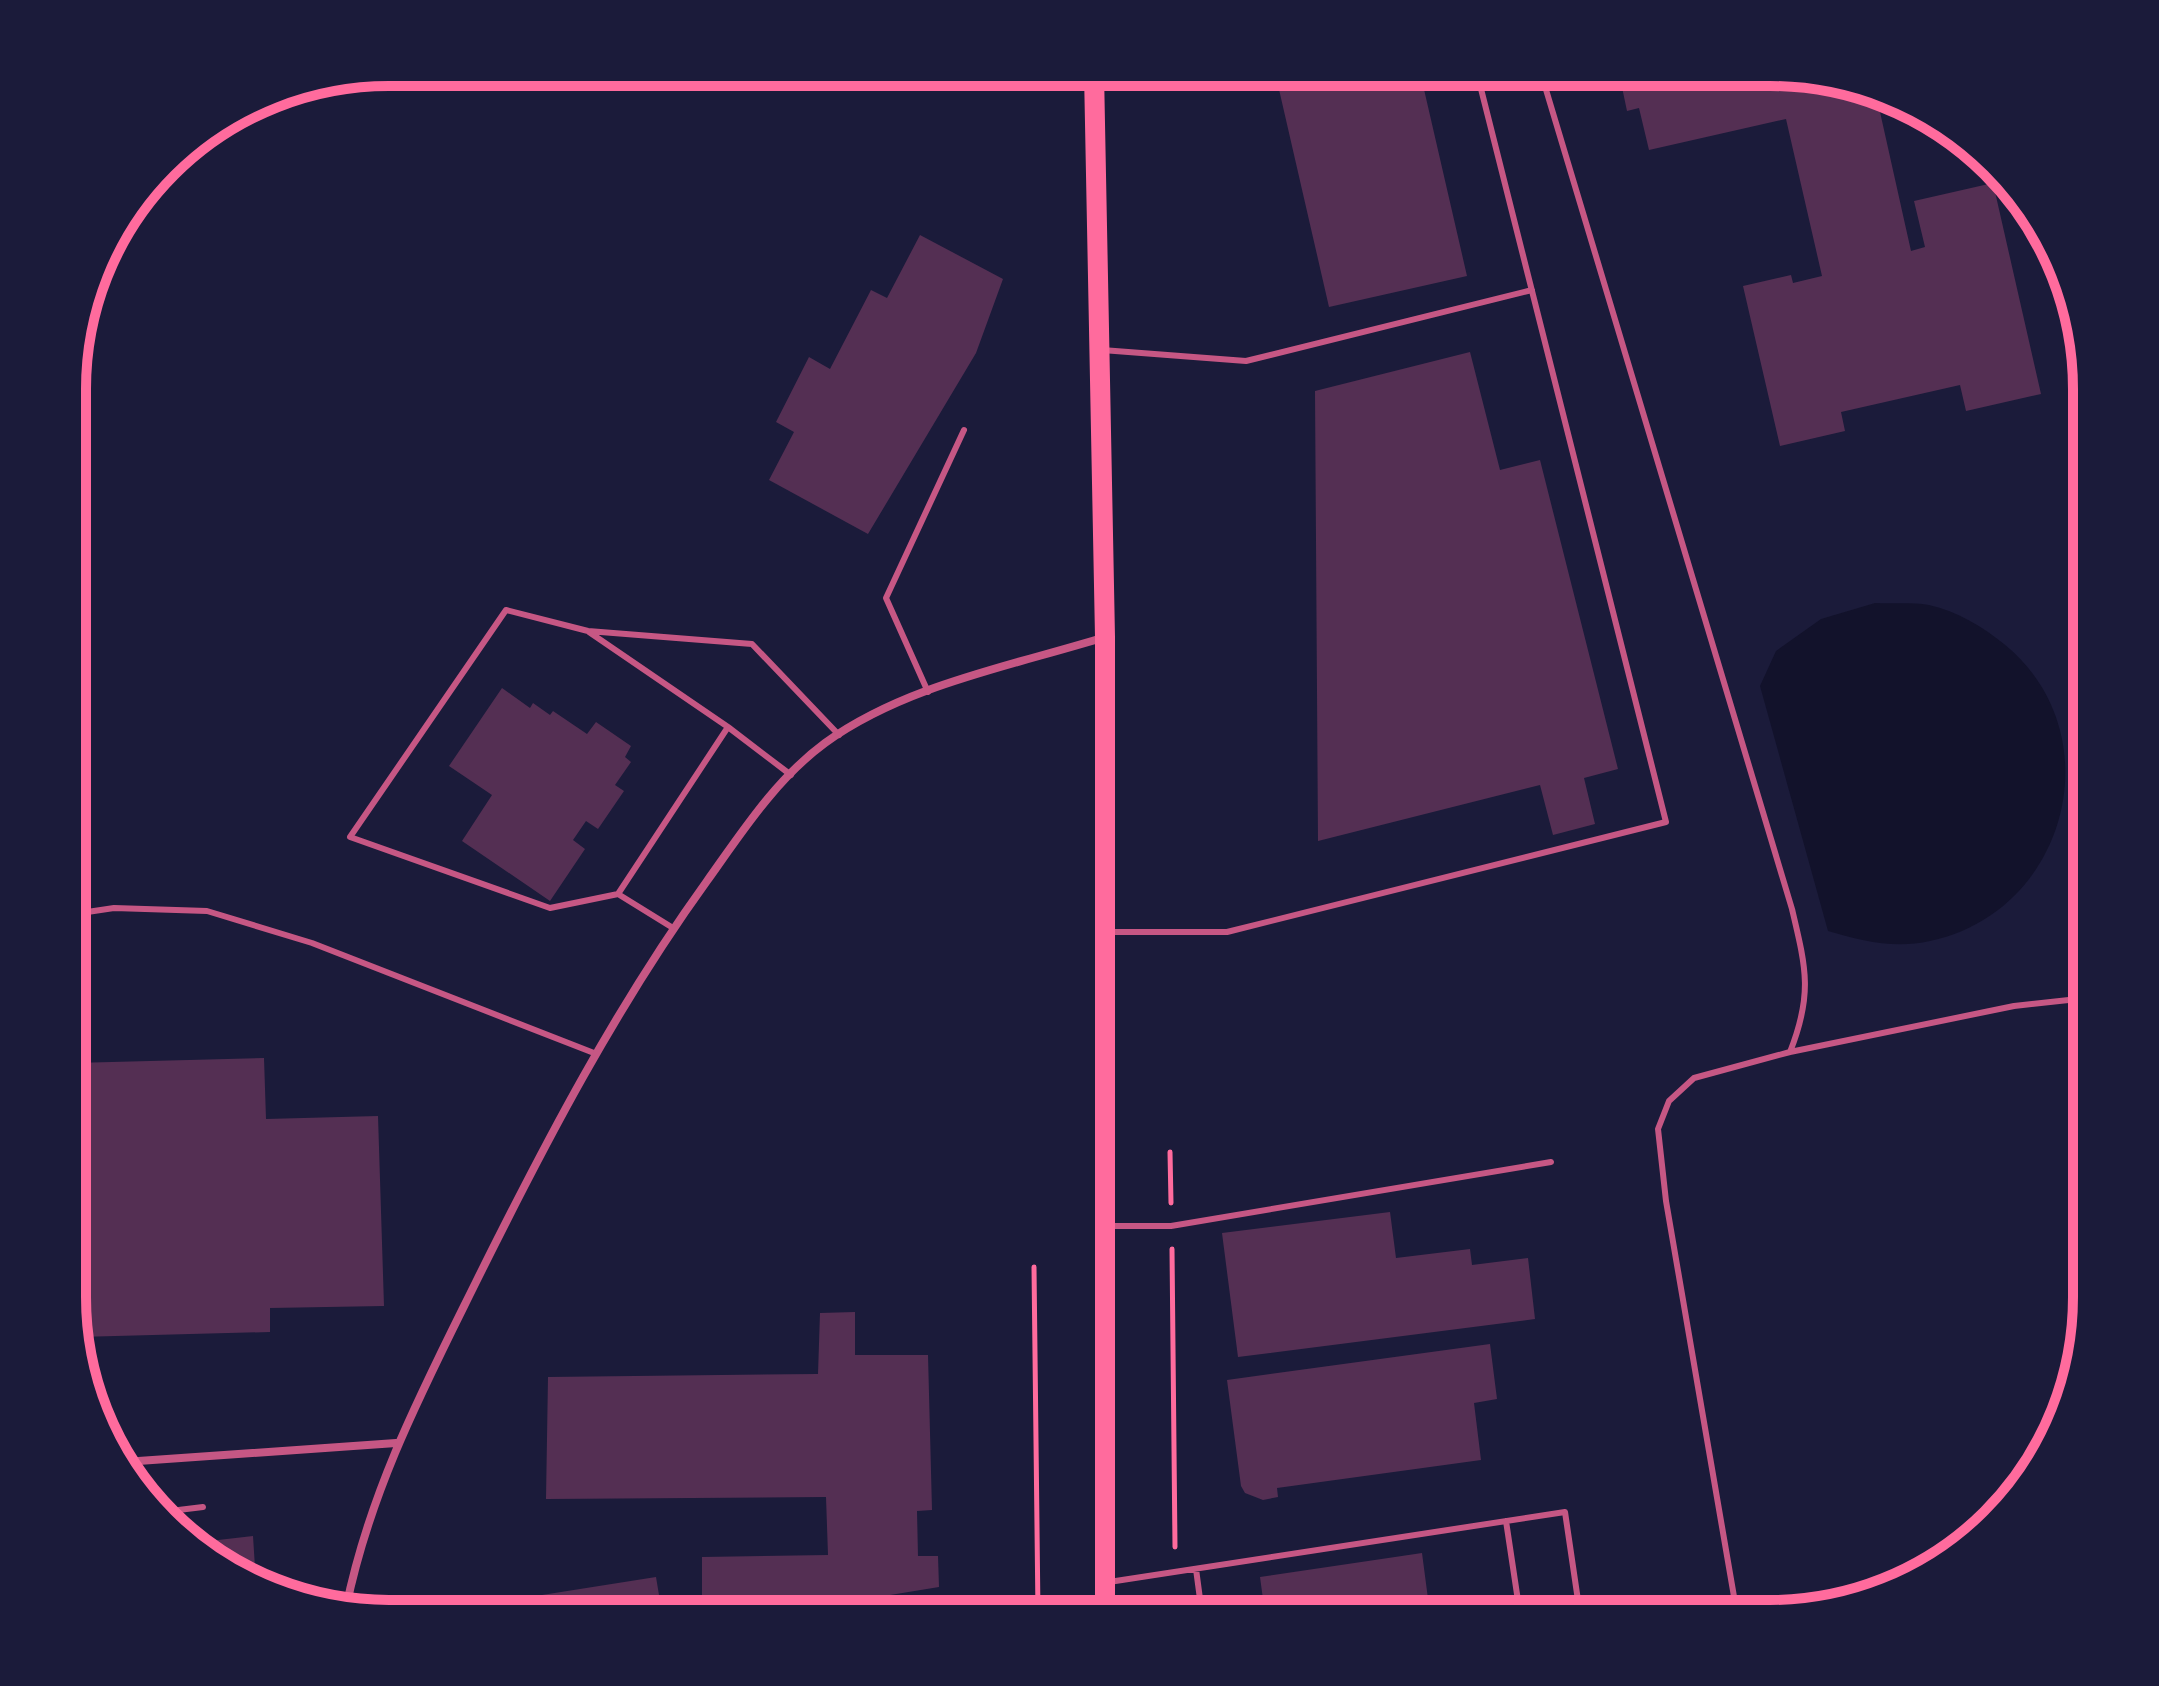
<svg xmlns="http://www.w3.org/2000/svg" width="2159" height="1686" font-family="'Times New Roman',serif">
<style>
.water{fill:#12122b}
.building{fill:#542f53}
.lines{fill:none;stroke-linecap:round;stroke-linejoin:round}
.path{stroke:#ff6b9d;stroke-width:5}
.service{stroke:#c65784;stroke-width:6}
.minor{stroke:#c65784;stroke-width:8}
.primary{stroke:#ff6b9d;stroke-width:20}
.rim{fill:none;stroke:#ff6b9d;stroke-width:10}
</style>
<rect width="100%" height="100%" fill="#1b1b3a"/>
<path class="water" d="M1875,603c17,1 37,-1 54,2 28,6 54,22 75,39 110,89 64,268 -74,297 -35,8 -69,0 -102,-10l-68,-245 16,-35 45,-32z"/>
<path class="building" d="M1275,72h145l47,204 -138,31z
M1619,73h171l106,26 -18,4 33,148 14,-4 -11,-46 79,-18 48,211 -75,17 -6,-26 -119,27 4,19 -65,15 -37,-160 48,-11 2,8 29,-7 -36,-157 -137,31 -10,-42 -12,3z
M920,235l83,44 -27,74 -108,181 -99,-54 25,-48 -18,-10 33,-65 21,12 41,-79 16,8z
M1470,352l30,118 40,-10 78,309 -34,9 11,46 -42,11 -13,-50 -222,56 -3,-450z
M502,688l28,20 3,-5 17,12 3,-4 34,23 9,-12 35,24 -6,11 6,5 -16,23 9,6 -26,38 -12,-8 -13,19 12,9 -35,52 -88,-60 30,-46 -43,-29z
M264,1058l2,61 112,-3 6,190 -114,2v24l-192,5 -5,-19v-255z
M1390,1212l6,46 74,-9 2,16 56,-7 7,61 -297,38 -16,-124z
M855,1312v43h73l4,155 -15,1 1,45h20l1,31 -165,27h-72v-57l126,-2 -2,-58 -280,2 2,-122 270,-3 2,-61z
M1490,1344l7,55 -23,4 7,57 -204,28 1,9 -15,3 -18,-7 -4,-7 -14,-106z
M253,1536l3,47 -64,-40z
M1422,1553l8,61h-165l-5,-37z
M656,1577l6,36h-116l-4,-18z"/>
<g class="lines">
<path class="path" d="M1170,1152l1,51
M1172,1249l3,298
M1034,1267l4,347"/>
<path class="service" d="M1541,73l251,836c14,59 21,85 -2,143
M1102,350l144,11 286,-71
M589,632l139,95
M928,692l-42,-94 78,-168
M618,894l110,-167 63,48
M74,914l40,-6 93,3 105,32 282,110
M673,928l-55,-34 -68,14 -200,-71 156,-227 82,21 164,13 87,91
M1108,932h119l439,-110 -189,-749
M1108,1226h63l380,-64
M162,1512l41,-5
M1506,1521l14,93
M1196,1569l6,45
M1109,1582l456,-70 15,102
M1737,1614l-71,-413 -8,-72 11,-28 25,-23 96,-26 224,-46 73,-8"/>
<path class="minor" d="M124,1462l272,-19
M346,1608c24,-118 77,-219 130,-326 69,-139 140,-275 231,-401 35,-49 69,-102 118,-138 80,-58 187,-77 280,-106"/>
<path class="primary" d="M1094,72l11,565v977"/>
</g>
<path d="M0 0H2159V1686H0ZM389 86H1770A303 303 0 0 1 2073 389V1297A303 303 0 0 1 1770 1600H389A303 303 0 0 1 86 1297V389A303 303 0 0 1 389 86Z" fill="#1b1b3a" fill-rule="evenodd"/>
<path class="rim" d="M389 86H1770A303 303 0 0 1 2073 389V1297A303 303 0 0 1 1770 1600H389A303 303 0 0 1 86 1297V389A303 303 0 0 1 389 86Z"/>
</svg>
